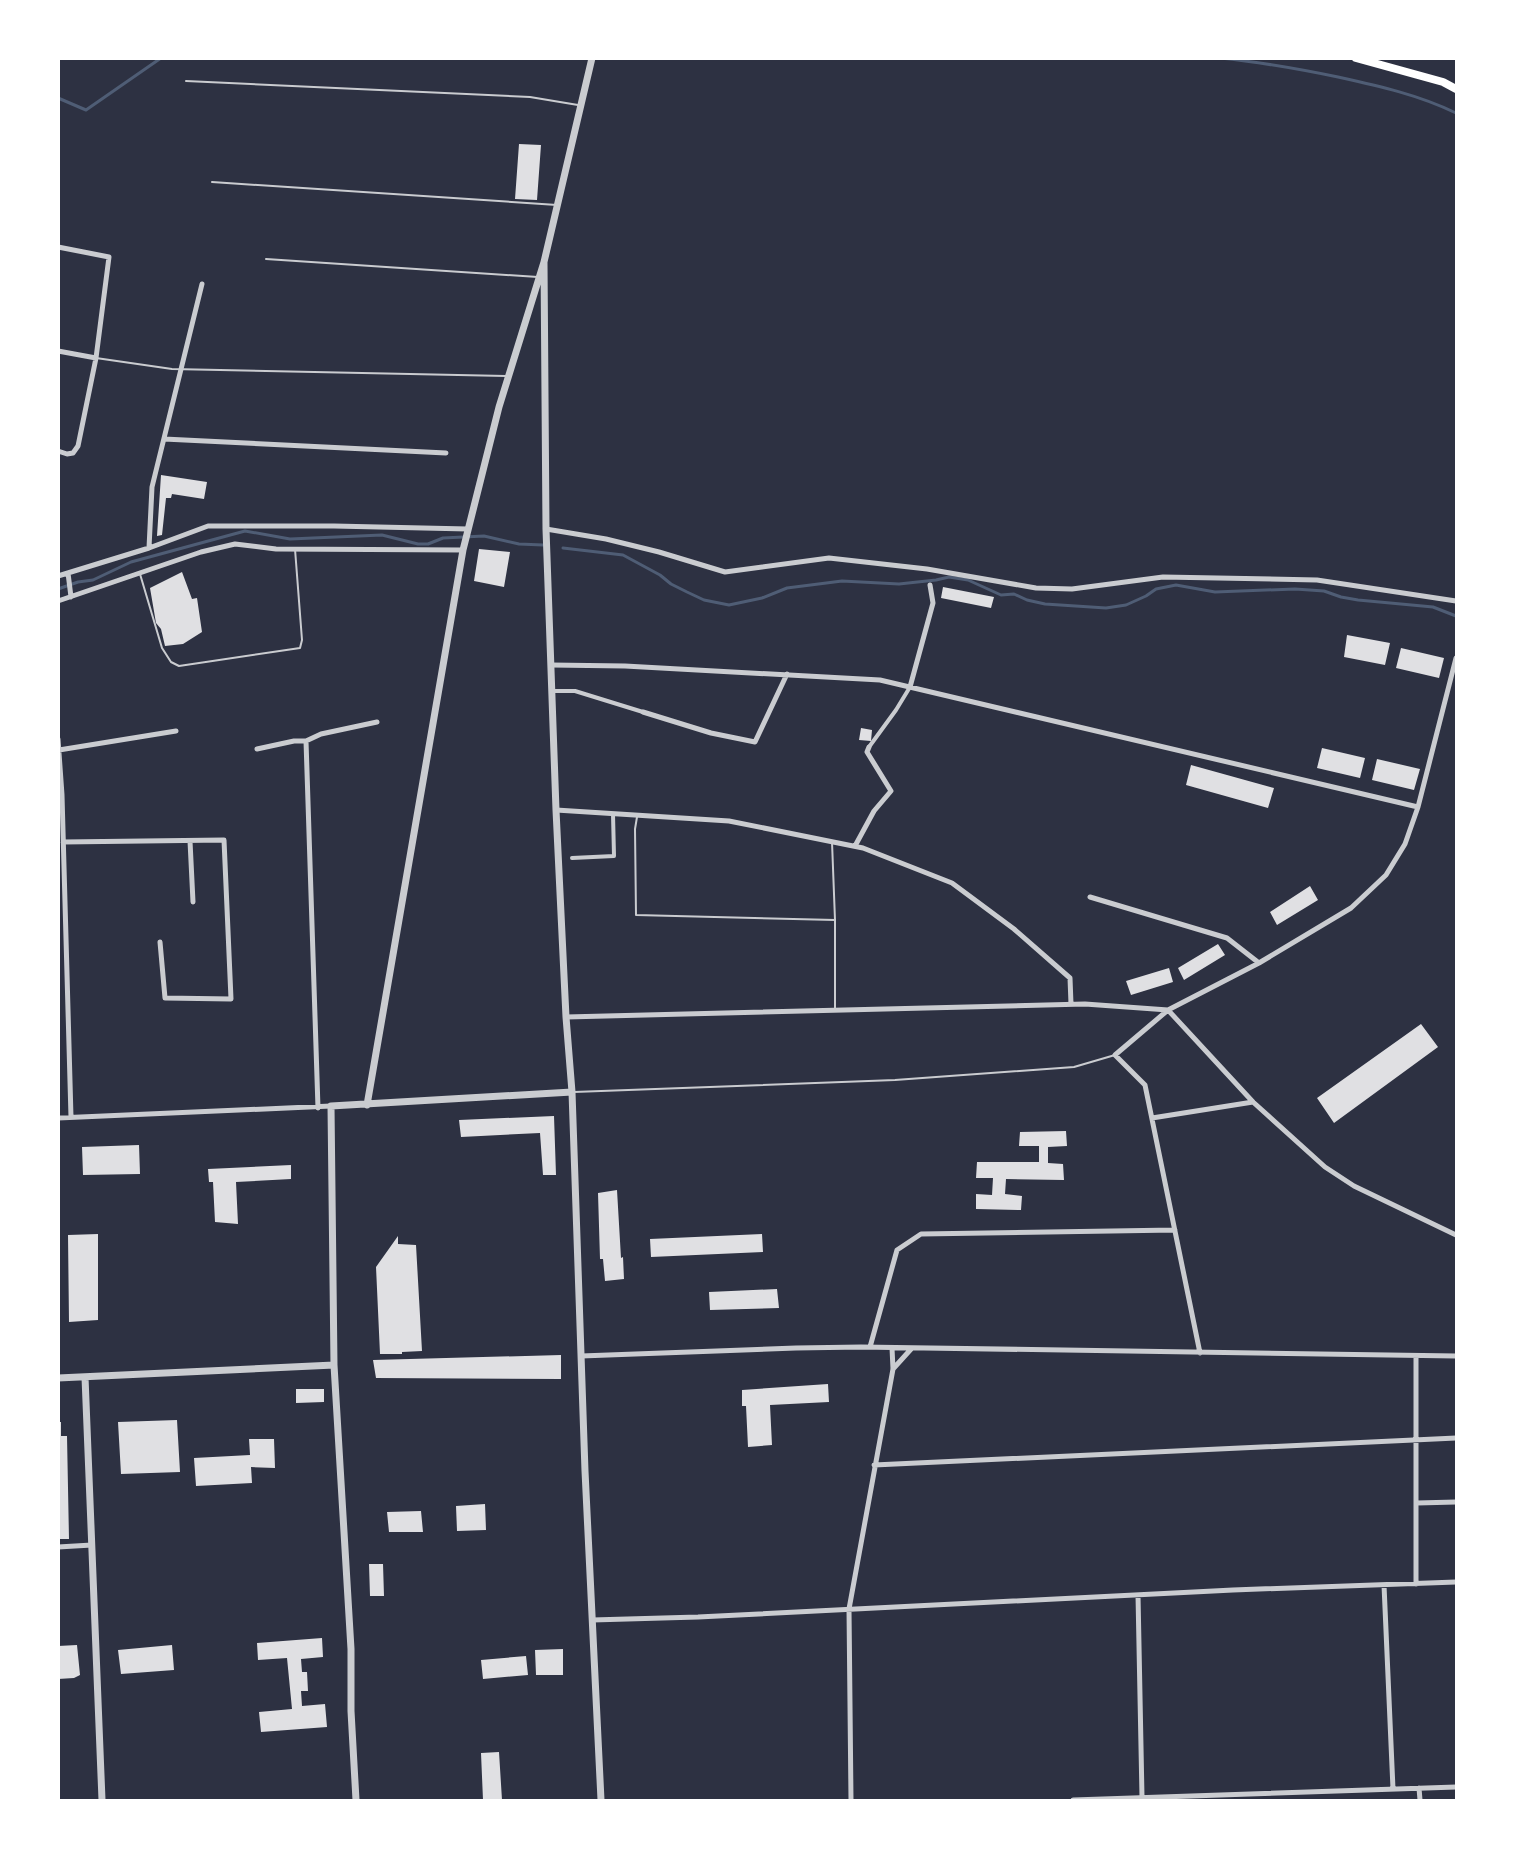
<svg xmlns="http://www.w3.org/2000/svg" width="1515" height="1859" font-family="Lato,sans-serif">
<style>
.lines{fill:none;stroke-linecap:round;stroke-linejoin:round}
.stream{stroke:#4f5d75;stroke-width:3}
.building{fill:#e0e0e3}
.service{stroke:#caccd0;stroke-width:2}
.pedestrian{stroke:#caccd0;stroke-width:4}
.minor{stroke:#caccd0;stroke-width:5}
.tertiary{stroke:#caccd0;stroke-width:7}
.primary{stroke:#fff;stroke-width:8}
</style>
<rect width="100%" height="100%" fill="#2d3142"/>
<g class="lines">
<path class="stream" d="M1220,58c40,4 79,11 118,19 41,9 81,18 118,36
M58,98l28,12 75,-52
M563,548l60,7 37,20 11,9 16,8 17,8 25,5 33,-7 25,-10 55,-7 57,3 37,-4 13,-3 19,3 33,15 13,-1 13,6 18,4 61,4 20,-3 20,-9 10,-7 20,-4 39,7 80,-3 29,2 17,6 17,3 75,7 23,9
M58,589l20,-7 15,-2 38,-18 114,-31 45,8 92,-4 36,9h10l15,-6 41,-2 35,8 24,1"/>
</g>
<path class="building" d="M519,144l22,1 -4,55 -22,-1z
M161,475l46,7 -3,17 -32,-5 -1,4h-5l-4,37 -5,1z
M479,549l31,3 -6,35 -30,-6z
M182,572l10,27 5,-1 5,34 -19,12 -18,2 -4,-17 -5,-6 -6,-35z
M943,587l51,10 -3,11 -50,-10z
M1347,635l43,8 -5,22 -41,-8z
M1401,648l43,10 -5,20 -43,-10z
M861,728l11,2 -1,11 -12,-1z
M1322,748l43,10 -5,20 -43,-10z
M1377,759l43,10 -6,21 -42,-10z
M1191,765l83,23 -6,20 -82,-23z
M1310,886l8,14 -41,25 -7,-13z
M1218,944l7,11 -41,25 -6,-12z
M1169,968l4,14 -42,13 -5,-14z
M1421,1024l17,23 -104,76 -17,-25z
M554,1116l2,59h-13l-3,-42 -79,4 -2,-17z
M1066,1131l1,15 -19,1v16l15,1 1,16 -58,-1 -1,15 17,2 -1,14 -45,-1v-15l16,1 1,-17h-17l1,-16h62v-16h-20l1,-14z
M139,1145l1,29 -57,1 -1,-28z
M291,1165v14l-55,3 2,42 -23,-2 -2,-40h-4l-1,-13z
M617,1190l4,68 2,-1 1,22 -19,2 -2,-22h-3l-2,-66z
M98,1234v86l-29,2 -1,-87z
M762,1234l1,18 -112,5 -1,-18z
M398,1236v8l18,1 6,106 -20,1v2h-22l-4,-87z
M777,1289l2,19 -69,2 -1,-18z
M561,1355v24l-185,-1 -3,-18z
M828,1384l1,18 -59,3 2,40 -24,2 -2,-41h-4v-16z
M296,1389h28v13l-28,1z
M177,1420l3,52 -59,2 -3,-52z
M58,1422h3v14h6l2,103h-11z
M249,1439h25l1,29 -24,-1 1,16 -56,3 -2,-28 56,-3z
M485,1504l1,26 -29,1 -1,-25z
M421,1511l2,21h-34l-2,-20z
M369,1564h14l1,32h-14z
M322,1638l1,19 -22,2 1,13h5l1,19h-7l1,15 23,-2 2,23 -66,5 -2,-20 33,-3 -5,-51 -29,2 -1,-17z
M77,1645l3,30 -6,3 -16,1v-33z
M172,1645l2,25 -53,4 -3,-24z
M563,1649v26h-27l-1,-25z
M526,1656l2,19 -45,4 -2,-19z
M499,1752l3,48h-19l-2,-47z"/>
<g class="lines">
<path class="service" d="M186,81l344,16 48,8
M212,182l345,23
M266,259l272,18
M96,358l76,11 334,7
M140,574l22,74 9,14 8,4 121,-18 2,-8 -7,-91
M637,817l-2,12 1,86 199,5
M832,842l3,78v90
M574,1092l321,-12 179,-13 41,-12"/>
<path class="pedestrian" d="M552,691h23l68,21
M869,747l27,-37 14,-23
M572,858l42,-2 -1,-42"/>
<path class="minor" d="M58,247l51,10 -13,101 -18,88 -5,7 -6,1 -9,-3
M58,351l38,7
M164,439l282,14
M546,529l60,10 53,13 66,20 104,-14 98,11 109,19 36,1 91,-12 154,3 139,21
M149,548l3,-61 50,-203
M68,573l3,24
M58,576l91,-28 59,-22h126l134,3
M58,601l143,-49 34,-8 41,5 187,1
M551,665l74,1 255,14 538,127
M910,687l23,-84 -3,-18
M643,712l68,21 44,9 32,-68
M58,739l4,56 9,322
M257,749l37,-8h12
M59,750l117,-19
M556,810l173,11 134,27 89,35 62,46 56,49 1,26
M190,841l3,61
M63,842l161,-2 7,159 -66,-1 -5,-56
M855,846l19,-35 17,-20 -24,-39 2,-5
M1090,897l137,41 32,25
M566,1017l519,-13 83,6 85,92 72,65 29,19 102,49
M318,1108l-12,-367 15,-7 56,-12
M58,1118l273,-12
M1152,1118l101,-16
M870,1347l27,-97 24,-16 254,-4
M1200,1353l-55,-268 -30,-30 53,-45 91,-47 92,-55 35,-33 19,-31 13,-37 38,-149
M581,1356l215,-8 65,-1 595,9
M893,1369l19,-21
M874,1465l582,-27
M1417,1503l39,-1
M58,1547l34,-2
M1416,1584v-228
M1384,1585l9,204
M1138,1595l4,202
M592,1620l106,-3 535,-27 223,-8
M1419,1788l1,12
M851,1800l-2,-191 44,-240 -1,-21
M1073,1800l383,-13"/>
<path class="tertiary" d="M544,262l2,267 10,281 10,207 6,75 13,379 16,329
M367,1105l96,-555 36,-143 45,-145 48,-204
M85,1377l17,423
M58,1378l276,-13
M356,1800l-5,-89v-62l-17,-284 -3,-259 241,-14"/>
<path class="primary" d="M1356,58l87,24 13,7"/>
</g>
<rect width="1515" height="1859" fill="none" stroke="#ffffff" stroke-width="120"/>
</svg>
